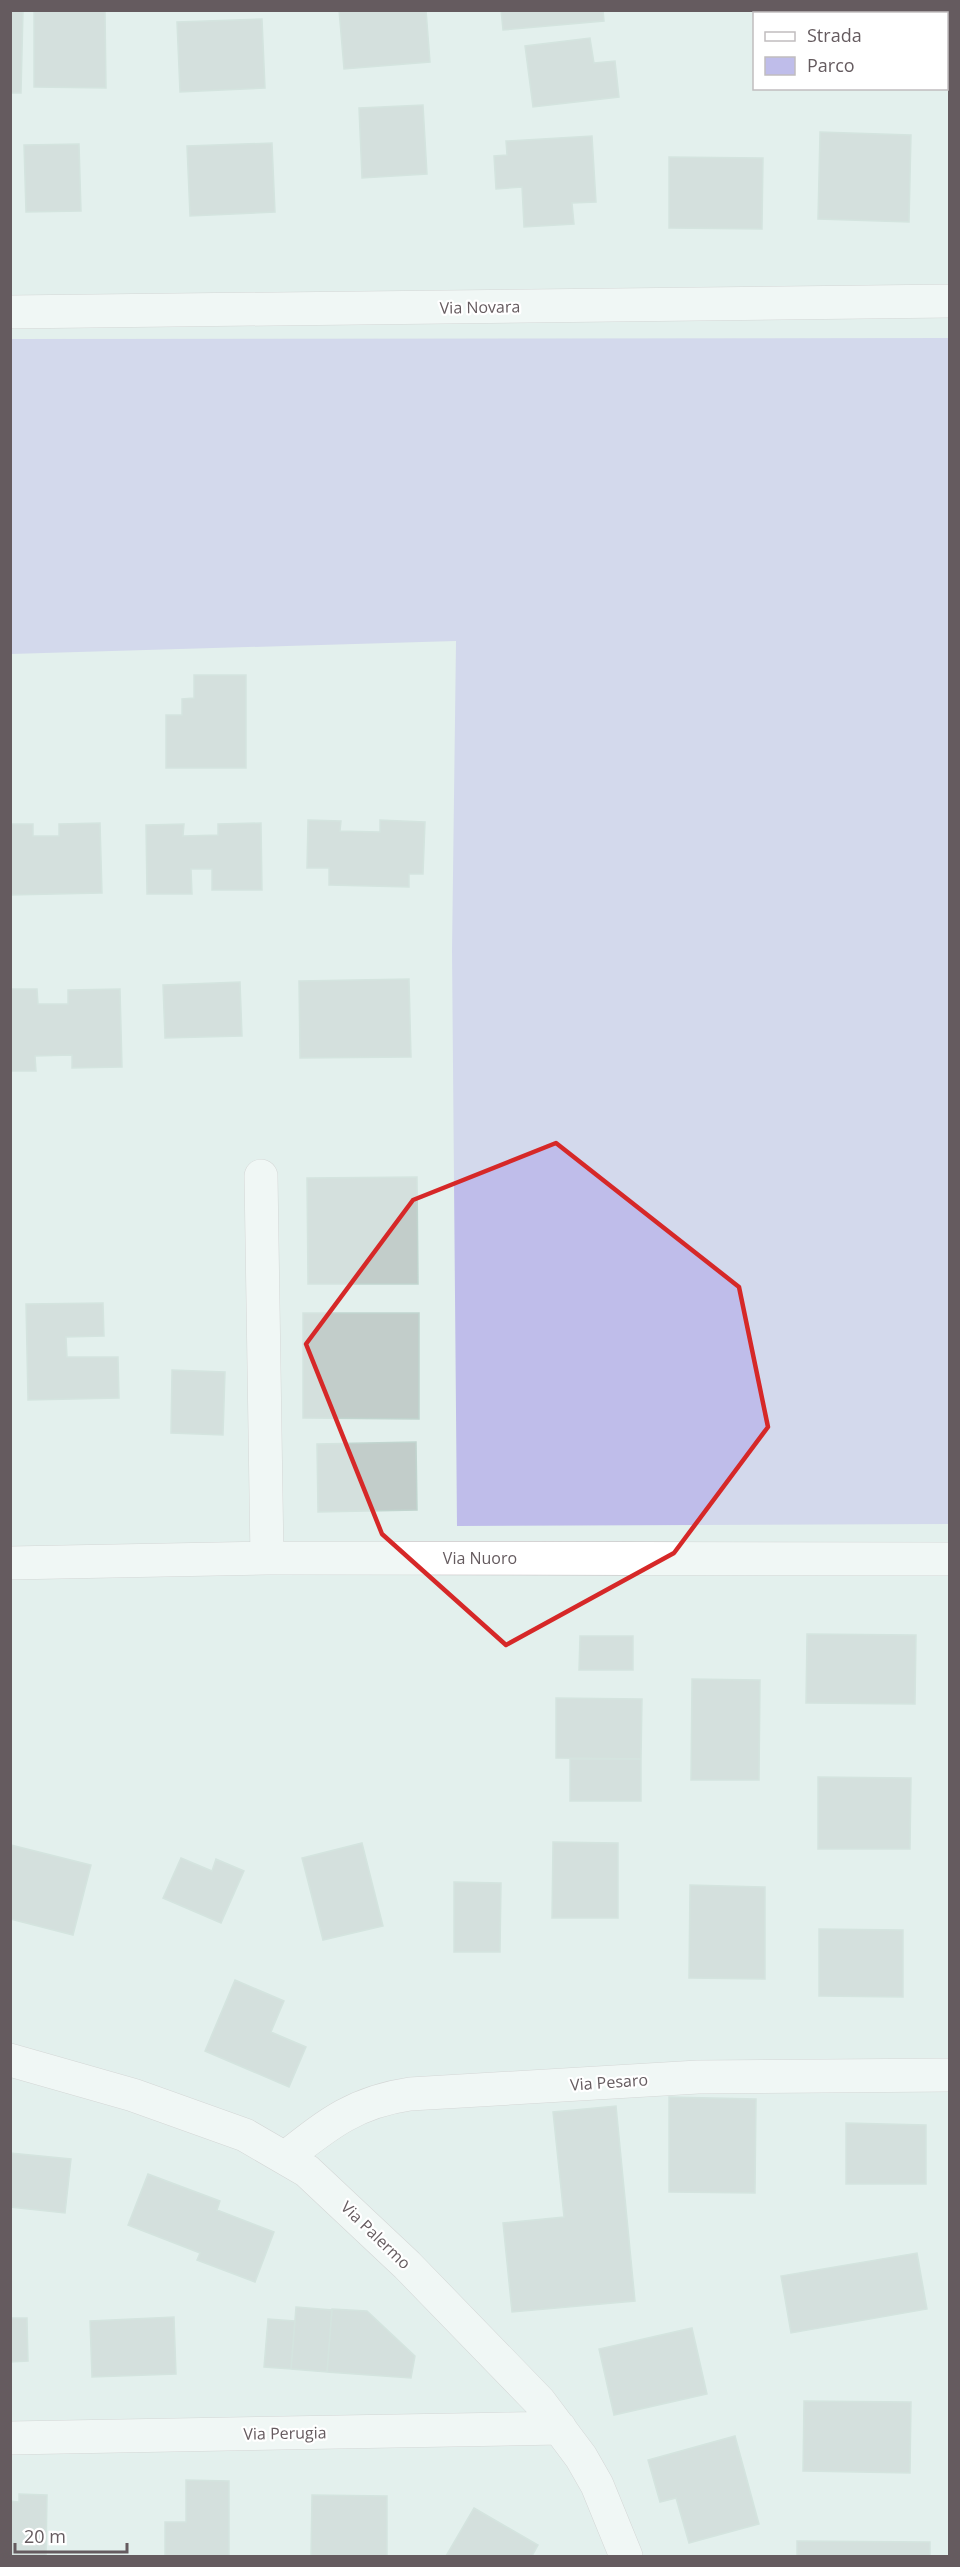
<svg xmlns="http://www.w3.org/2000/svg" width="960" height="2567" font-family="'Open Sans',sans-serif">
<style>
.green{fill:#bfbdea}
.building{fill:#c2cdca;stroke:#c1d5cf;stroke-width:1.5}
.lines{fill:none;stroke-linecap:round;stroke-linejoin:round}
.minor-casing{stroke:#c1b8bb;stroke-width:34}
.minor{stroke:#fff;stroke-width:33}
.marked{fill:none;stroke:#d62828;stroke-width:4.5;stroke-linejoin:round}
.labels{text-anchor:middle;stroke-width:4.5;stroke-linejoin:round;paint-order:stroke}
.street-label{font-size:16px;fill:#655b5f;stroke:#fff}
</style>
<rect width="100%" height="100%" fill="#e3f0ed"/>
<path class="green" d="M949,338v1186l-492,2 -5,-575 4,-310 -445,13v-315z"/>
<path class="building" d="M10,10l13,1 -2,82h-11z
M34,10h71l1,78 -72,-1z
M339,10h87l4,52 -86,7z
M501,10h102l1,11 -101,9z
M262,19l3,69 -85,4 -3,-70z
M590,38l4,25 21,-2 4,36 -86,10 -8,-61z
M423,105l4,69 -65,4 -3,-70z
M820,132l91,3 -2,87 -91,-3z
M592,136l4,66 -24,1 2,21 -50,3 -2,-40 -26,2 -2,-33 13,-1 -1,-14z
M272,143l3,69 -85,4 -3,-70z
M79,144l2,67 -55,1 -2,-67z
M669,157l94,1 -1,71 -93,-1z
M194,675h52v93h-80v-53h16v-16l12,-1z
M308,820l33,1 -1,10 40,1v-12l45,2 -2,52h-14v13l-80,-2v-17h-22z
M100,823l2,70 -92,2v-71h23v12h26v-12z
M261,823l1,67h-50v-21h-21l1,25h-45l-1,-69 38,-1 -1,12 35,-1v-11z
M409,979l2,78 -111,1 -1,-77z
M240,982l2,54 -77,2 -2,-53z
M10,989h27l1,15h30v-14l52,-1 2,78 -50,1v-13l-37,1 1,15h-26z
M417,1177l1,107h-110l-1,-106z
M103,1303l1,33 -38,1 1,20h51l1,41 -91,2 -2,-96z
M303,1313h116v106l-116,-1z
M172,1370l53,2 -2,63 -52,-2z
M416,1442l1,68 -99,2 -1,-68z
M807,1634l109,1 -1,69 -109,-1z
M580,1636h53v34h-54z
M692,1679l68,1 -1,100h-68z
M556,1698l86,1 -1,60 -85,-1z
M570,1759h71v42h-71z
M818,1777l93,1 -1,71h-92z
M553,1842l65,1v75h-66z
M362,1843l21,83 -60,14 -21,-82z
M11,1845l80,20 -18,70 -63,-16z
M181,1858l31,13 4,-12 28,12 -23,52 -58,-25z
M454,1882l47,1 -1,69h-46z
M690,1885l75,2v92l-76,-1z
M819,1929l84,1v67l-84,-1z
M235,1980l49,21 -13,31 35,15 -17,40 -84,-36z
M669,2097l87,2 -1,94 -86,-1z
M616,2106l19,195 -123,11 -9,-89 61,-6 -11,-105z
M846,2123l80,2v59h-80z
M10,2153l61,6 -6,54 -55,-6z
M148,2174l72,27 -3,9 57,22 -19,50 -58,-22 3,-7 -72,-28z
M917,2253l10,56 -136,24 -10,-57z
M296,2307l36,3 -5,62 -36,-3z
M332,2309l35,2 48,45 -4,22 -84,-6z
M174,2317l2,57 -84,3 -2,-56z
M10,2318h17l1,43 -18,1z
M268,2319l27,2 -4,48 -27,-2z
M692,2328l15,66 -93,21 -15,-66z
M804,2401l107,1 -1,71 -107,-2z
M735,2436l24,88 -70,19 -13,-45 -16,4 -12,-42z
M186,2480l43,1v75h-64v-34h21z
M19,2494l28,1 -1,61h-36v-55l9,1z
M312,2495l75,1v60h-76z
M474,2508l64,37 -6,11h-86z
M797,2541l133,1v14h-133z"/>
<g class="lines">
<defs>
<path id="minor" d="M10,312l940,-11
M261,1176l6,382
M10,1563l257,-5 683,1
M10,2060l123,35 112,40 62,36 100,94 132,136 42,56 16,28 29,71
M286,2157c42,-33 69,-55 124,-63l288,-17 252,-2
M10,2438l550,-10"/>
</defs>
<use href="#minor" class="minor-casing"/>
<use href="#minor" class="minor"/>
</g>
<path d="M0 0H960V2567H0ZM556,1143l183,144 29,140 -94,126 -168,92 -124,-111 -76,-190 107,-144z" fill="#e3f0ed" fill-opacity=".55" fill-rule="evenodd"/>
<path class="marked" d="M556,1143l183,144 29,140 -94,126 -168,92 -124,-111 -76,-190 107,-144z"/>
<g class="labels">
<g class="street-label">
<text transform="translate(480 307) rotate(-1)" y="6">Via Novara</text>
<text x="480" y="1564">Via Nuoro</text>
<text transform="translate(609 2082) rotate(-4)" y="6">Via Pesaro</text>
<text transform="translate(376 2235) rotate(44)" y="6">Via Palermo</text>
<text transform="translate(285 2433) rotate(-1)" y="6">Via Perugia</text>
</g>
</g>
<rect width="960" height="2567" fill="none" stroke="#655b5f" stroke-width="24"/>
<rect x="753" y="12" width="195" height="78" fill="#ffffff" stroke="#c1bdbf" stroke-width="1.5"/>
<rect x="765" y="32" width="30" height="9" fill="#ffffff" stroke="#c1bdbf" stroke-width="1.5"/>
<text x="807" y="42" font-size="18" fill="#655b5f">Strada</text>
<rect x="765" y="57" width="30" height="18" fill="#bfbdea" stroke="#c1bdbf" stroke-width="1.5"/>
<text x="807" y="72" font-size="18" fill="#655b5f">Parco</text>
<path d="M15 2543v9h112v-9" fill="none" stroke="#655b5f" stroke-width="3"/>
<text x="24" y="2543" font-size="18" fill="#655b5f" stroke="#ffffff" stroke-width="4.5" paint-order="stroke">20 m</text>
</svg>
